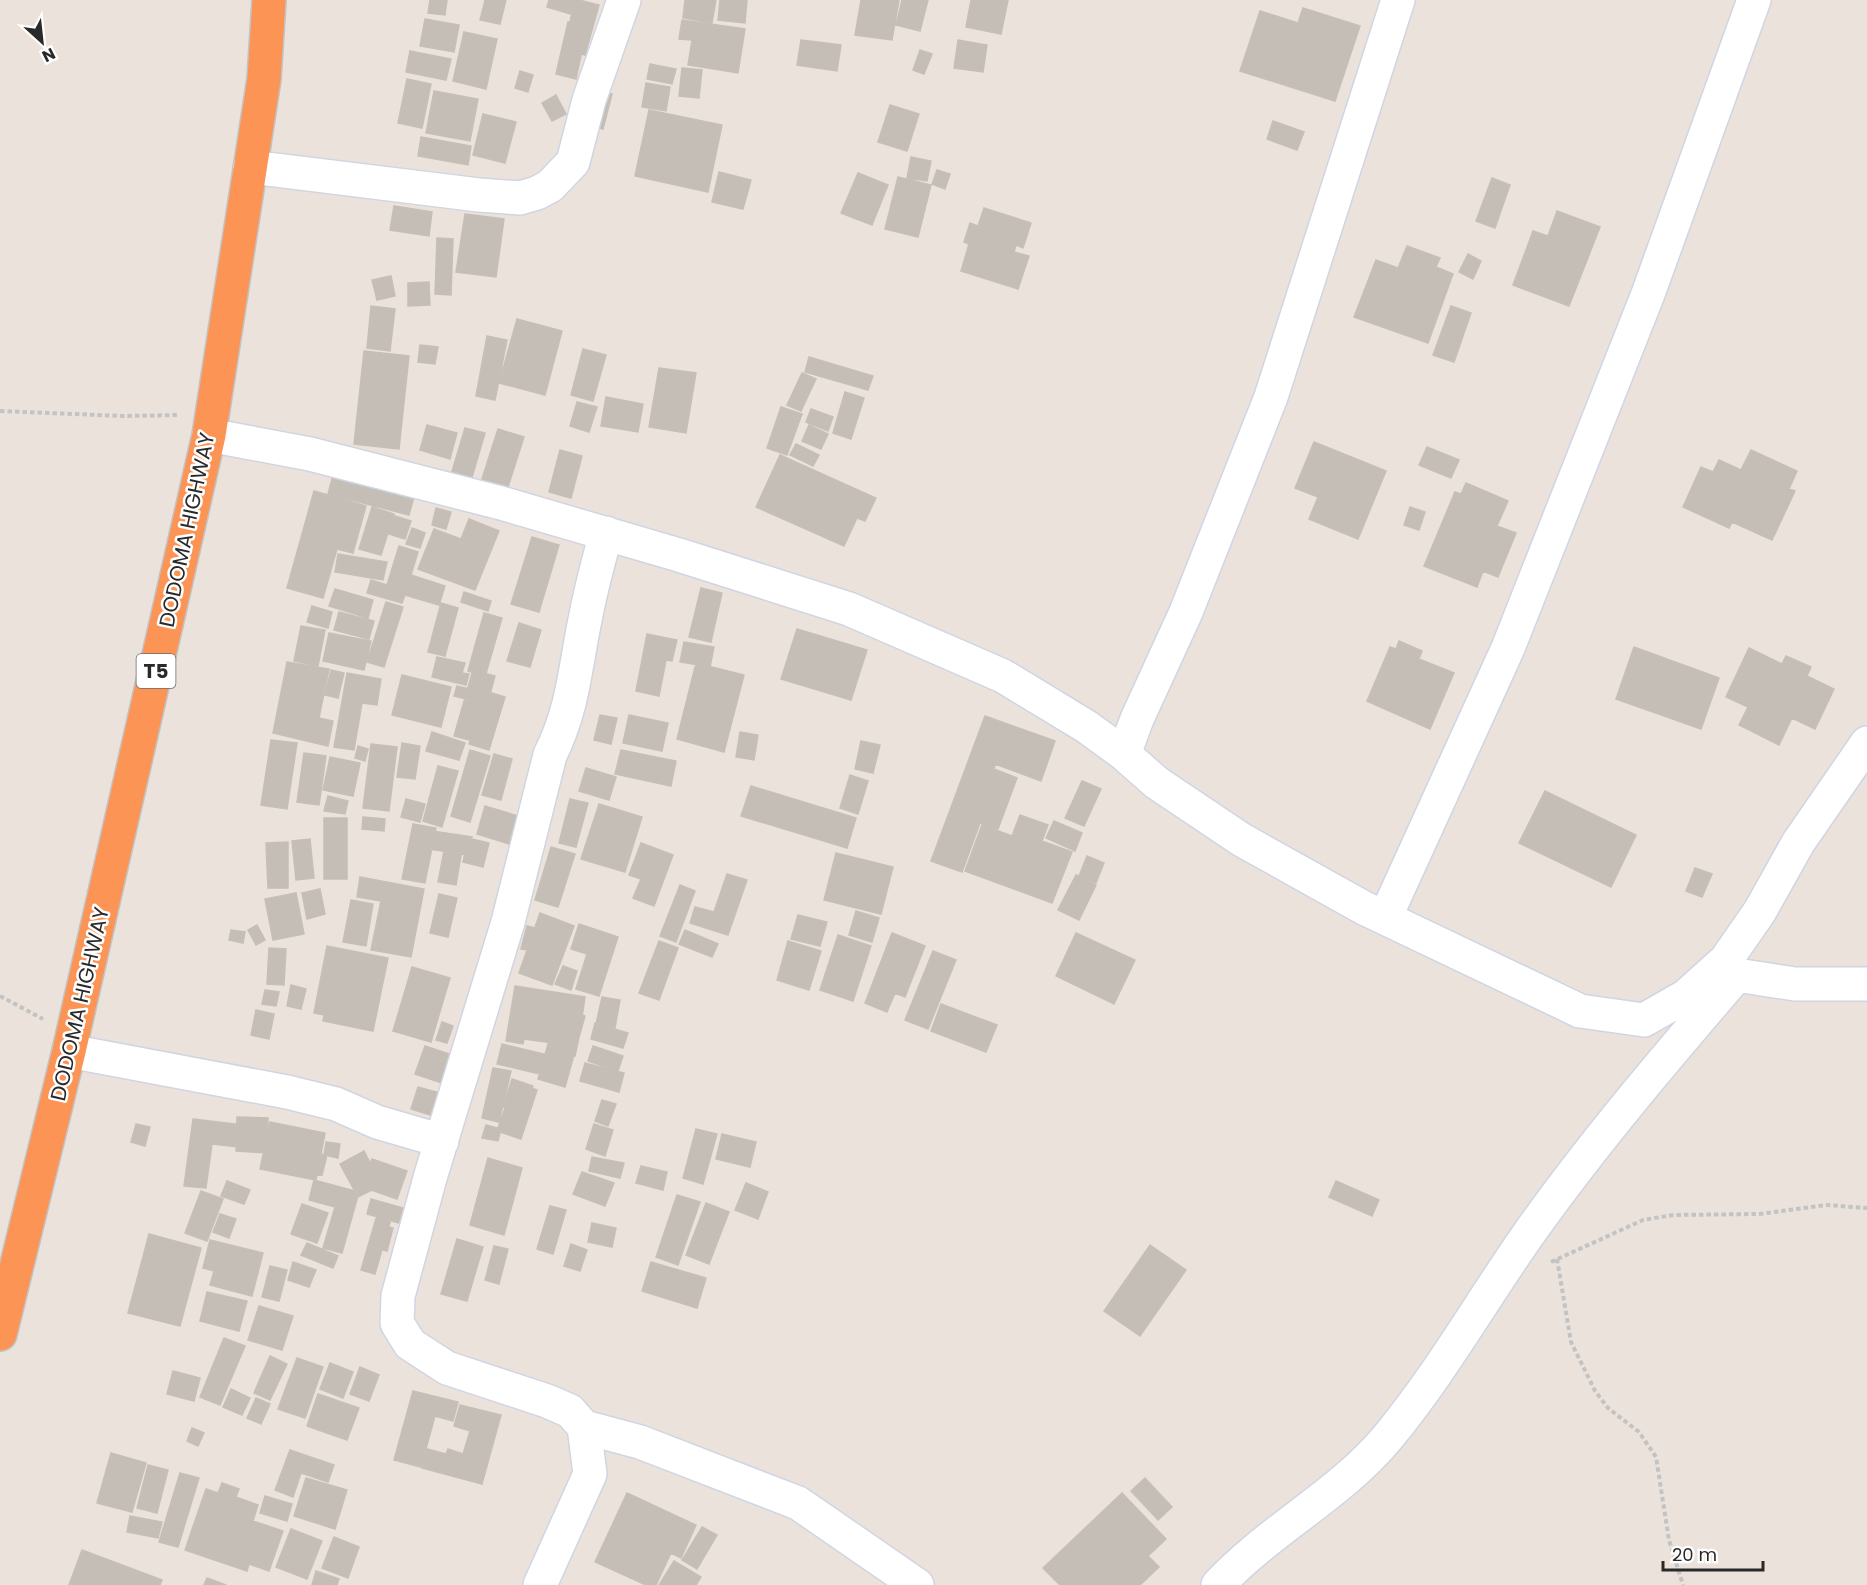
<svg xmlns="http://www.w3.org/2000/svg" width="1867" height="1585" font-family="Poppins,sans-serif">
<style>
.building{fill:#c4beb7;stroke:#c6bfb5;stroke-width:1.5}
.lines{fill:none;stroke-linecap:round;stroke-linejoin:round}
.street-casing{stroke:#d0d5e2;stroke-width:36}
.highway-casing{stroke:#c3c3c3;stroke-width:36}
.path{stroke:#c3c3c3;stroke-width:4;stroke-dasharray:4.5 3;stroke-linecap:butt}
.street{stroke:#fff;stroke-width:33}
.highway{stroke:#fc9455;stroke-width:33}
.labels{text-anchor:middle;stroke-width:5;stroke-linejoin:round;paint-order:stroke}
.shield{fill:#fff;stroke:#696969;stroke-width:1.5}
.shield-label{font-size:20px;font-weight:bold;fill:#292929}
.street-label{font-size:21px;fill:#292929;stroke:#fff}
</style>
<rect width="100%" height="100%" fill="#ebe3db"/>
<path class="building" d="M430,0h17l-2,15 -17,-2z
M485,0h21l-6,24 -20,-4z
M549,0h30l20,5 -14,50 -20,-6 9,-34 -27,-8z
M685,0h31l-4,23 -29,-5z
M720,0h27l-2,23 -27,-3z
M861,0h38l-7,40 -37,-5z
M902,0h26l-8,31 -24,-6z
M971,0h37l-7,34 -35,-7z
M573,8l19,5 -3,14 -19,-5z
M1303,8l57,18 -25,75 -95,-30 20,-60 38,12z
M425,19l34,6 -5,27 -34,-6z
M682,20l63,9 -7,44 -50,-8 4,-25 -13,-1z
M568,22l19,5 -11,52 -20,-5z
M464,32l33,7 -11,50 -33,-8z
M801,40l40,5 -4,26 -40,-6z
M958,40l29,5 -4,27 -29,-4z
M920,50l12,4 -8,20 -11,-4z
M410,51l41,8 -5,21 -40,-8z
M650,64l26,5 -4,15 -25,-5z
M682,68l20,2 -3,28 -20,-2z
M520,71l13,4 -5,17 -13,-4z
M407,79l24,5 -9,44 -24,-5z
M646,83l24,4 -4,24 -24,-4z
M595,90l17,4 -9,35 -16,-4z
M434,91l44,8 -8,42 -44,-8z
M556,95l10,19 -14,7 -10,-18z
M890,105l29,9 -12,37 -29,-9z
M649,110l73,15 -14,67 -73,-16z
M483,114l33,8 -11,41 -32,-8z
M1273,121l31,11 -7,18 -30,-11z
M421,137l50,9 -3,19 -50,-9z
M911,157l20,4 -4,20 -20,-3z
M937,170l13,4 -5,15 -13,-5z
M719,172l32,8 -8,29 -31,-7z
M858,173l30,12 -16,40 -31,-12z
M898,177l33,8 -13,52 -33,-8z
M1492,178l18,7 -15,43 -19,-7z
M394,206l38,6 -3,24 -39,-6z
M984,208l47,15 -8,25 -7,-3 -2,7 15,4 -11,33 -57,-18 8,-27 -5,-2 6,-19 8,3z
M1557,211l43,16 -31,79 -56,-21 20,-54 15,5z
M465,214l39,5 -8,58 -40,-5z
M437,238l16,1 -2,56 -16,-1z
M1407,246l33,12 -4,9 17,7 -25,69 -74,-26 22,-57 22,8z
M1468,254l13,7 -8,18 -14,-7z
M391,276l4,20 -18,4 -5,-20z
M429,282l1,23 -22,1v-23z
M371,306l24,3 -5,42 -23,-3z
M1451,306l20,7 -17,49 -21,-7z
M517,319l45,12 -17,64 -46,-12z
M487,336l20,4 -12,60 -19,-4z
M420,345l18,2 -3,17 -17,-2z
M583,349l23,6 -13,46 -22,-6z
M364,351l45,5 -10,93 -45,-5z
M809,357l64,19 -5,14 -63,-18z
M659,368l37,5 -10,60 -37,-6z
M802,373l14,6 -15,32 -14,-6z
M845,392l19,6 -13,41 -18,-6z
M606,397l37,7 -5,28 -37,-6z
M577,402l20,5 -8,25 -19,-6z
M781,407l21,7 -15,41 -20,-7z
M811,409l22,8 -5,14 -22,-9z
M427,425l30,8 -7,26 -30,-9z
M809,425l19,9 -7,15 -19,-8z
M465,428l20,5 -15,51 -20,-6z
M498,429l26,8 -18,56 -26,-8z
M1314,442l72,29 -28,68 -49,-20 9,-22 -23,-9z
M796,444l23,11 -6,11 -23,-11z
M1427,447l32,13 -8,18 -32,-13z
M560,450l22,6 -11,42 -22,-6z
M1751,450l46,21 -8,18 6,2 -23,49 -40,-18 -3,6 -46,-21 18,-40 12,5 6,-12 22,10z
M780,455l96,43 -11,23 -8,-3 -13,28 -88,-39z
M333,475l81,22 -5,18 -81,-21z
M1466,483l42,18 -11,25 19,7 -18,44 -15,-6 -6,16 -53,-21 31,-74 6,2z
M314,491l52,15 -13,47 -16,-4 -14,49 -36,-10z
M372,507l22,7 -13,41 -22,-6z
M1410,507l15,5 -6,18 -15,-5z
M436,508l15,4 -5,17 -14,-4z
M395,516l16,5 -6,18 -16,-5z
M469,519l30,12 -24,59 -57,-21 16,-40 27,10z
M412,528l13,5 -5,15 -14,-4z
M532,537l27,8 -20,67 -28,-8z
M399,546l19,6 -7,23 34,11 -6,19 -34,-10 -3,8 -35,-10 4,-13 16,5z
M338,554l49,8 -4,18 -48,-8z
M701,588l21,5 -11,49 -22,-5z
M335,589l38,11 -5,18 -39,-12z
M464,592l27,9 -3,10 -27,-9z
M386,602l17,5 -19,60 -17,-5z
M441,603l17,5 -13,48 -17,-4z
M312,606l20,6 -4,16 -21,-6z
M339,612l35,9 -5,18 -35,-9z
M484,613l18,5 -17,59 -17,-6z
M519,623l22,7 -11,37 -23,-6z
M301,626l24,4 -7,36 -24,-5z
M797,629l70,21 -16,50 -70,-21z
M329,633l42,8 -7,29 -41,-9z
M647,634l30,6 -5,21 -6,-1 -7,36 -23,-5z
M1399,641l23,10 -3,8 35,14 -24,56 -63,-28 23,-54 6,2z
M684,642l30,5 -4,20 -30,-5z
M1634,647l85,31 -18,51 -85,-30z
M1749,648l33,16 4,-8 25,11 -4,9 27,13 -19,40 -23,-11 -13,27 -40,-20 9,-18 -22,-10z
M437,657l28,6 -3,10 7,1 -3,11 -34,-8z
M287,662l42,7 -10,49 14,3 -5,25 -55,-13z
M696,663l48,12 -20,77 -47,-13z
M331,670l13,3 -6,25 -13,-3z
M473,670l22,6 -18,66 -23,-6z
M347,673l34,6 -4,26 -15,-2 -8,47 -20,-3z
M402,675l49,12 -10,40 -49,-12z
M457,686l24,6 -3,10 -24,-6z
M485,691l20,6 -16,53 -20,-6z
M600,715l17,3 -6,26 -17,-4z
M629,715l39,8 -6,28 -39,-8z
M985,716l70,25 -14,40 -46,-17 -1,5 23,9 -19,51 -18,-6 -18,49 -31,-11z
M432,732l33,11 -6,17 -33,-9z
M740,732l18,3 -4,25 -18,-3z
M271,740l26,3 -10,66 -26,-4z
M861,741l19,4 -7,28 -18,-4z
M402,743l18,3 -5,33 -18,-2z
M371,744l26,3 -8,64 -26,-3z
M358,746l10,3 -3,12 -10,-3z
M470,750l20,6 -20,66 -19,-6z
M621,750l55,11 -5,25 -56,-12z
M304,753l22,3 -7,49 -22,-3z
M494,754l18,5 -11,41 -19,-5z
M330,757l30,6 -7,33 -30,-6z
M438,766l20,5 -16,56 -19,-6z
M586,768l30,9 -7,23 -30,-9z
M850,775l18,6 -10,33 -18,-6z
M1082,781l19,8 -17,37 -19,-8z
M751,786l105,32 -9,30 -106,-32z
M1545,791l91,44 -25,52 -92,-44z
M328,796l20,5 -3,13 -21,-3z
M406,799l19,5 -5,18 -19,-5z
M570,799l18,4 -12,44 -17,-4z
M599,804l43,13 -17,55 -44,-13z
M485,806l43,13 -9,28 -42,-13z
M1020,815l28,10 -6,16 30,11 -20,51 -87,-32 17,-46 30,11z
M363,817l22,2 -1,12 -22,-2z
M324,818h23v61h-23z
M1054,821l28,12 -7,18 -29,-13z
M413,824l23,4 -11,55 -23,-4z
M432,831l40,6 -3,18 -40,-6z
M447,835l17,3 -8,47 -18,-3z
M468,838l21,5 -6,24 -20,-5z
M310,839l4,39 -18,2 -4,-39z
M288,842v46h-20l-2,-45z
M641,843l32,12 -19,51 -21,-8 8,-19 -12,-4z
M551,847l24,7 -17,53 -23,-7z
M836,853l57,14 -12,47 -57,-14z
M1087,856l17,7 -8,20 -17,-7z
M1695,868l17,6 -10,23 -16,-6z
M727,874l20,6 -19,55 -38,-12 5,-16 19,5z
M1076,875l20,10 -17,35 -21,-10z
M360,877l64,12 -13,68 -40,-7 10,-49 -24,-4z
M680,885l15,6 -19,51 -16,-6z
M320,889l5,25 -18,5 -5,-26z
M296,893l8,41 -31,6 -8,-41z
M439,894l18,4 -9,39 -18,-4z
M351,900l22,4 -7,42 -23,-4z
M856,911l23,7 -7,24 -23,-7z
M540,913l34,13 -22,59 -33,-12z
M798,915l29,7 -7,24 -29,-7z
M579,924l39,13 -19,59 -23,-7 11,-35 -16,-5z
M257,925l8,15 -9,5 -8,-15z
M527,926l21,5 -6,22 -21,-4z
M231,930l14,2 -2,11 -14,-3z
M685,930l33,14 -6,13 -33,-13z
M892,933l33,13 -20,51 -10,-4 -8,19 -22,-9z
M1076,933l59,27 -21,44 -58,-28z
M838,935l33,11 -18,55 -33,-11z
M659,941l19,7 -19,52 -20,-7z
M788,941l33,10 -12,39 -32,-10z
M327,946l61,12 -15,73 -50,-10 1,-6 -10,-2z
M269,948l17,1 -2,36 -17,-1z
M933,951l23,9 -28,69 -23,-9z
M563,966l14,5 -6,19 -16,-6z
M412,967l38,11 -19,64 -38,-11z
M291,985l15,4 -5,20 -14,-3z
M515,986l70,11 -4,28 -25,-5 -4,23 -28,-4 -1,5 -17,-3z
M265,990l14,2 -3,14 -14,-2z
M602,997l18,3 -5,28 -19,-4z
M941,1004l56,21 -11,27 -55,-21z
M558,1009l27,7 -20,71 -27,-8z
M256,1010l18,4 -5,25 -18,-4z
M442,1022l11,4 -6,17 -11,-3z
M595,1023l33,10 -5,15 -32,-9z
M560,1024l21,4 -6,28 -21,-5z
M502,1044l63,15 -4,20 -64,-15z
M425,1046l30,10 -10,28 -30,-10z
M593,1046l30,10 -5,15 -30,-10z
M585,1063l39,10 -5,19 -39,-11z
M493,1068l18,3 -12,51 -17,-4z
M512,1079l21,7 -9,27 -21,-6z
M514,1082l23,8 -16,49 -24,-8z
M418,1087l29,8 -7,23 -29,-9z
M602,1100l14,4 -8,22 -13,-5z
M237,1117l31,1 -1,35 -31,-2z
M193,1119l67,8 -3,22 -45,-5 -6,44 -22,-2z
M270,1122l55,11 -9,47 -56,-11z
M136,1124l14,3 -5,19 -14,-4z
M594,1124l19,6 -8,26 -19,-7z
M486,1125l15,4 -3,12 -16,-3z
M696,1129l21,5 -14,50 -20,-6z
M722,1134l34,8 -6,25 -34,-8z
M326,1142l14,2 -2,14 -14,-3z
M296,1149l31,6 -5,20 -30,-6z
M364,1151l18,34 -24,12 -18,-33z
M592,1157l32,6 -4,15 -31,-7z
M488,1158l34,10 -18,67 -34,-10z
M372,1159l35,12 -10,28 -34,-12z
M641,1166l26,6 -4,18 -27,-7z
M582,1172l32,11 -9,23 -32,-12z
M314,1180l45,12 -17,61 -19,-5 12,-41 -26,-7z
M227,1181l23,9 -6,14 -23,-8z
M1336,1181l43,19 -7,16 -43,-19z
M746,1183l22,9 -10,27 -23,-9z
M201,1191l22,8 -16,42 -22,-8z
M677,1195l23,7 -22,63 -22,-8z
M371,1199l32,9 -4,15 -32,-9z
M706,1203l23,9 -20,52 -23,-9z
M302,1204l26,9 -11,30 -26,-9z
M550,1206l16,4 -13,44 -16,-5z
M220,1214l16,5 -7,19 -16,-6z
M377,1215l14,4 -16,55 -14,-4z
M592,1223l24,5 -4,19 -24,-5z
M377,1224l16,4 -6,23 -16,-4z
M149,1234l52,14 -21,78 -52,-13z
M457,1239l26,8 -16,54 -26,-7z
M210,1240l53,13 -11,43 -42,-11 4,-14 -11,-3z
M307,1243l31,13 -5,12 -32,-13z
M571,1244l16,6 -7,21 -16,-5z
M1150,1245l36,25 -46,66 -36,-25z
M494,1246l14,3 -9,35 -14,-4z
M293,1262l23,8 -7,17 -21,-7z
M651,1262l55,16 -9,30 -55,-17z
M270,1266l17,4 -8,31 -17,-4z
M207,1292l40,9 -8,30 -39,-10z
M259,1306l34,10 -11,34 -34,-10z
M224,1338l21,8 -25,59 -20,-8z
M270,1356l17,8 -17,36 -16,-7z
M297,1358l26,9 -18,51 -27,-9z
M330,1363l23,9 -10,26 -23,-9z
M360,1367l19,8 -10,26 -19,-7z
M173,1371l27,7 -6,23 -27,-7z
M231,1389l19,9 -8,17 -19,-8z
M413,1391l45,11 -5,19 -18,-5 -14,51 -27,-7z
M318,1394l41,14 -12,32 -40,-14z
M256,1398l14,6 -9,20 -14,-6z
M460,1405l41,10 -19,69 -60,-16 5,-19 19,5 2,-5 15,5 7,-23 -16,-5z
M192,1428l12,5 -6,13 -11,-5z
M290,1450l44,15 -6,17 -27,-9 -8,24 -18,-7z
M111,1453l35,10 -14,49 -35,-9z
M148,1465l20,5 -11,43 -20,-5z
M180,1473l19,5 -21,69 -19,-5z
M306,1478l41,12 -12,39 -41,-13z
M1145,1478l27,29 -14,13 -27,-29z
M222,1483l17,6 -3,8 22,8 -5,16 30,10 -14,40 -20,-7 -2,7 -62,-21 21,-61 12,4z
M627,1493l69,32 -15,33 -10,-5 -15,32h-10l-51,-23z
M1122,1493l44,46 -18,17 11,11 -19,18h-80l-17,-17z
M265,1496l27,8 -5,17 -27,-8z
M130,1516l32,6 -4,16 -31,-6z
M702,1527l15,8 -20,34 -15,-9z
M291,1529l31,12 -15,38 -31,-12z
M334,1537l25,10 -11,31 -26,-10z
M82,1550l80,30 -2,5h-91z
M674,1561l27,16 -5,8h-37z
M316,1571l23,8 -2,6h-25z
M207,1578l19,7h-22z"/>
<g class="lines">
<defs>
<path id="street" d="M250,167l229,28 41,3 17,-5 13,-7 23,-24 16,-62 35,-100
M209,435l101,19 191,49 178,52 170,54 154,67 84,51 37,27 33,29 85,57 122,68 216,103 64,9 42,-24 40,-36 34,-49 38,-68 69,-100
M1124,754l13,-35 49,-107 85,-215 127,-397
M1385,918l123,-270 140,-354 106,-294
M1717,972l78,12h72
M69,1051l218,41 49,12 41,18 65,19
M584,1427l56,15 158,61 119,82
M540,1585l50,-111 -6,-47 -14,-16 -23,-10 -100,-33 -37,-24 -13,-21 1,-27 32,-118 78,-256 42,-167c24,-48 25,-89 36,-140 5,-27 13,-55 20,-82
M1218,1585c51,-55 122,-90 170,-148 53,-64 94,-137 142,-205 64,-90 135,-173 207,-257"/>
<path id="highway" d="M0,1334l69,-283 140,-616 55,-356 5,-79"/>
</defs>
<use href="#street" class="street-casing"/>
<use href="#highway" class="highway-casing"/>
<path class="path" d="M0,411l123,5 56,-1
M0,996l43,23
M1557,1259l14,83 24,49 13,17 31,24 17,25 13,83 14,45
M1551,1262l92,-42 30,-5 86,-1 67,-9 41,3"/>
<use href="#street" class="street"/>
<use href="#highway" class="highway"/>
</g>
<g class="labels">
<rect class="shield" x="136.5" y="654" width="39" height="34" rx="4.5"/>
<g class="shield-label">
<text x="156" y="678">T5</text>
</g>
<g class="street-label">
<text transform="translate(187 530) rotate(-78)" y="7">DODOMA HIGHWAY</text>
<text transform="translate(80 1004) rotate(-77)" y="7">DODOMA HIGHWAY</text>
</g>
</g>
<g transform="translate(42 42) rotate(153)" stroke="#ffffff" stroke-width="4.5" paint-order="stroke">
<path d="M0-4.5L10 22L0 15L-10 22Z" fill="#292929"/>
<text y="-9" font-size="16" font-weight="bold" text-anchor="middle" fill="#292929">N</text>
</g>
<path d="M1663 1561v9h100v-9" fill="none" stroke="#292929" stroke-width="3"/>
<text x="1672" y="1561" font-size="18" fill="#292929" stroke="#ffffff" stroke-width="4.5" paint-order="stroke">20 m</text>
</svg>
